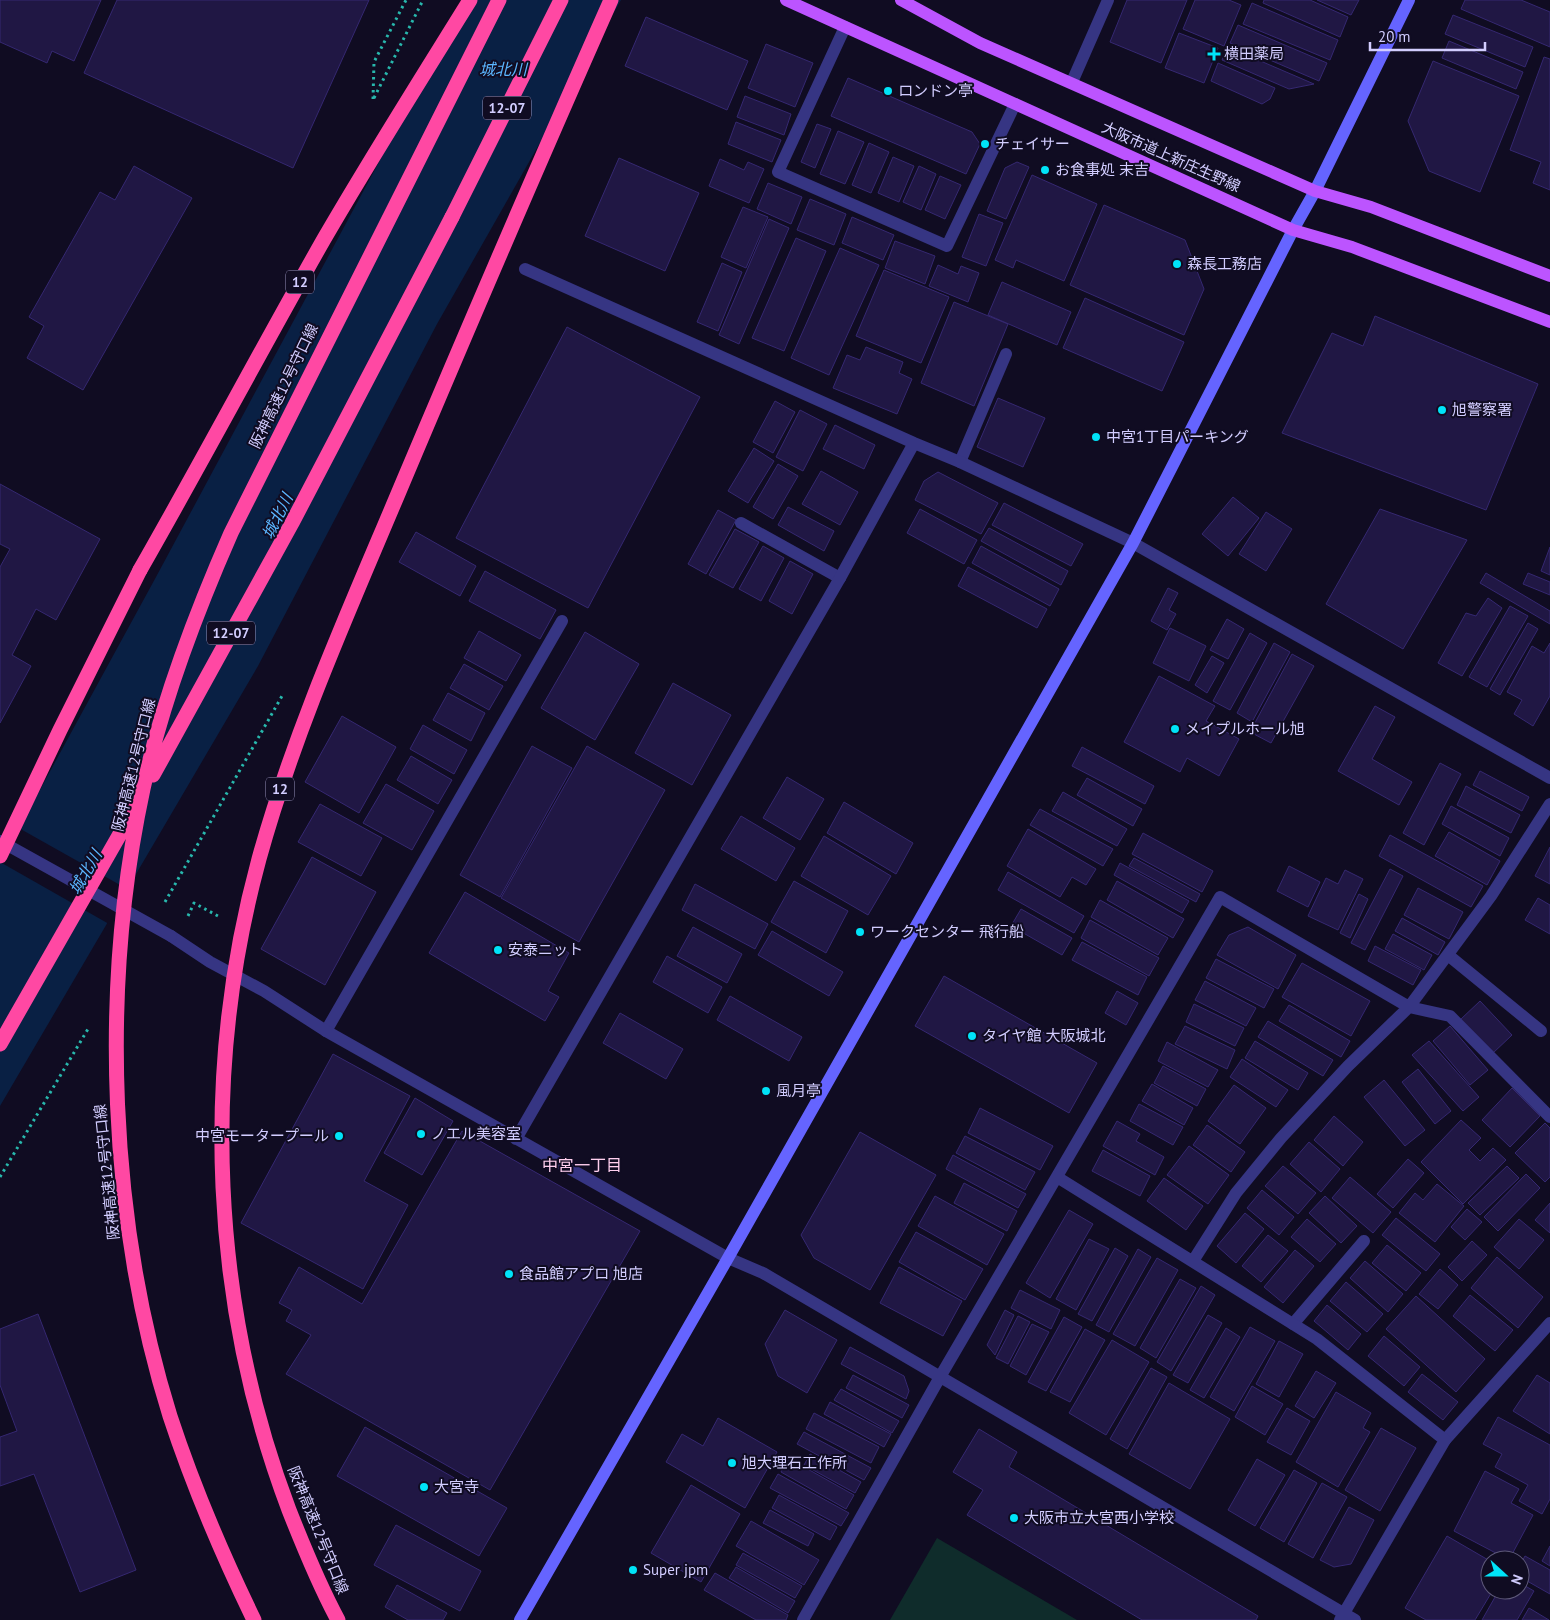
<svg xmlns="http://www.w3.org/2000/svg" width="1550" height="1620" font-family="'PT Sans','Noto Sans JP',sans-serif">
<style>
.green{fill:#0f2c2b}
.water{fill:#092044}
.pier{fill:#100c22}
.building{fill:#201744;stroke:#352871}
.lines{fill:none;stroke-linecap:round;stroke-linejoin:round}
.path{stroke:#28b8ad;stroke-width:3;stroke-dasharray:2.5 4;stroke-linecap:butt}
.lane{stroke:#363583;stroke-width:12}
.street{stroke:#363583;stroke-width:12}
.secondary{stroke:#6564ff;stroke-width:12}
.primary{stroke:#bc54ff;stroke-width:12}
.highway{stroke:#ff48a3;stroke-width:15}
.street-bridge{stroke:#363583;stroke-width:12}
.highway-bridge{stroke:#ff48a3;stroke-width:15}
.poi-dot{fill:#00e3f8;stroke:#100c22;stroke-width:2}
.labels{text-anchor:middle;stroke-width:4;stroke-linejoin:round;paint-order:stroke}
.shield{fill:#100c22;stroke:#9893bd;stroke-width:1}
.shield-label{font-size:14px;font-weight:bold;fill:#d2cdff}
.poi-label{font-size:15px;fill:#d2cdff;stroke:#100c22;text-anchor:start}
.street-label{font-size:15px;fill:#d2cdff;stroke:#100c22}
.water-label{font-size:16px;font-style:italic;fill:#5bb6ff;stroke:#100c22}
.neighbourhood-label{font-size:16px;fill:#ffcfee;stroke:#100c22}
</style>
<rect width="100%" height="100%" fill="#100c22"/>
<path class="green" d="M937,1538l140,82h-187z"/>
<path class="water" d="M462,0h159l-184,324 -179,342 -258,440v-243l156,-286 238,-443z"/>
<path class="pier" d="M17,827l112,63 -20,34 -109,-62z"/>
<path class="building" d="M0,0h101l-27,61 -22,-10 -5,12 -47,-21z
M117,0h252l-76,168 -209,-95z
M1127,0h60l-26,63 -51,-21z
M1195,0h34l12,5 -17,41 -41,-17z
M1264,0h46l38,17 -8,20 -77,-34z
M1317,0h42l-8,15z
M1465,0h56l29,12v35l-89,-38z
M1252,3l86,37 -8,20 -87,-36z
M1453,15l80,32 -8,20 -80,-33z
M646,17l102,44 -21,49 -102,-44z
M1238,25l89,38 -8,18 -89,-38z
M1179,33l39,15 -14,35 -39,-15z
M1449,41l74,31 -7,17 -74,-31z
M766,44l47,19 -18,44 -47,-19z
M1228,47l86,37 -25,5 -67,-29z
M1544,57l6,2v131l-17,-7 8,-21 -31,-12z
M1433,61l86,35 -39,96 -51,-21 -21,-50z
M1218,63l57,25 -5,11 -8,5 -51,-23z
M848,78l124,54 8,12 -14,30 -135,-58z
M745,96l46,18 -7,21 -47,-18z
M736,122l45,18 -9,22 -44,-18z
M817,124l14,5 -16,39 -14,-6z
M838,131l26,11 -19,42 -25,-10z
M869,143l20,9 -18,41 -19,-8z
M893,157l21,9 -15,36 -21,-9z
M619,158l80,35 -34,78 -80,-35z
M720,159l24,11 4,-8 16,7 -15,34 -40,-17z
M1017,162l12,5 -23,52 -19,-8 18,-43z
M134,166l58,32 -109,192 -56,-32 17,-32 -15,-9 71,-125 15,8z
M919,166l17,8 -15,36 -18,-8z
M1032,175l65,29 -33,77 -48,-21 -3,8 -18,-8z
M940,176l21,9 -16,34 -20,-9z
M768,183l34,14 -11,27 -34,-15z
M810,199l36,15 -12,31 -37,-15z
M1104,205l81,35 19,49 -20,46 -114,-50z
M743,207l25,10 -22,51 -25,-11z
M979,214l24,9 -17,43 -24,-9z
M852,217l42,18 -11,25 -41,-17z
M769,219l20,9 -50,116 -20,-9z
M796,238l30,13 -42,100 -32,-13z
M895,241l40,15 -10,28 -40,-16z
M840,248l39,17 -50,110 -38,-17z
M722,263l20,9 -24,59 -21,-9z
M938,265l20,9 3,-8 18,7 -11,29 -39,-16z
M884,270l65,27 -28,66 -65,-27z
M1002,282l69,30 -14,33 -69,-30z
M1085,298l99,44 -22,49 -99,-43z
M954,302l54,22 -34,82 -53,-23z
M1375,316l163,68 -52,126 -204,-77 50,-100 31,13z
M567,327l133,70 -112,211 -132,-70z
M866,347l37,15 -4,11 13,6 -15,35 -64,-26 14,-33 13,5z
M998,398l47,20 -22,49 -46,-20z
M775,401l20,11 -22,41 -20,-11z
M800,410l27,14 -24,47 -27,-14z
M835,425l40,20 -11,24 -41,-20z
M754,448l20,13 -26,42 -20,-12z
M778,464l20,12 -25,43 -20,-12z
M821,471l37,21 -18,33 -38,-21z
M938,472l60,31 -17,31 -66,-34 9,-19z
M0,484l100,55 -44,81 -20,-11 -24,46 19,11 -31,57v-156l10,-18 -10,-5z
M1233,497l26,21 -31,38 -26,-22z
M1004,503l79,41 -12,22 -79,-41z
M788,507l46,24 -10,20 -46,-26z
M920,509l57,31 -13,24 -57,-31z
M1380,509l87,31 -64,109 -77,-45z
M718,510l18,10 -30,54 -18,-10z
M1266,512l26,17 -26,42 -27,-17z
M989,528l79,43 -7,14 -80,-44z
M735,529l24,13 -26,46 -24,-13z
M416,532l60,34 -16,30 -61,-34z
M763,546l21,12 -23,43 -22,-12z
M981,546l78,43 -9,17 -78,-43z
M1550,547v28l-9,-4z
M790,561l23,13 -21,40 -23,-13z
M968,567l79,42 -10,19 -79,-42z
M485,571l71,39 -16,29 -71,-38z
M1486,573l64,38v13l-70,-41z
M1528,573l22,9v13l-27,-11z
M1168,588l10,5 -9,17 7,4 -9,16 -16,-9z
M1488,598l14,10 -40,68 -24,-13 28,-50 10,3z
M1510,606l18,10 -41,71 -18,-10z
M1227,619l17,10 -16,30 -18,-9z
M1528,623l10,6 -38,66 -10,-6z
M1170,628l36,18 -17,35 -36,-18z
M479,631l42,24 -15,26 -42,-23z
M585,632l54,32 -44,76 -54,-32z
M1250,633l17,10 -37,67 -17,-9z
M1274,643l16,9 -38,70 -15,-9z
M1550,643v53l-17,30 -19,-12 8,-14 -15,-8 25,-46 12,7z
M1292,654l22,12 -43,77 -21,-11z
M1212,656l12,7 -17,30 -12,-8z
M464,664l39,22 -14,24 -39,-22z
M1159,676l56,30 -9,15 33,18 -20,37 -32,-18 -7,14 -56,-30z
M673,683l58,32 -39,70 -57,-32z
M448,693l37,20 -14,28 -38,-21z
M1375,706l20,11 -23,42 40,23 -13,23 -61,-34z
M342,716l54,31 -37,66 -54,-31z
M423,725l44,25 -13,24 -44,-25z
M532,746l40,22 -72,129 -40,-22z
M587,746l78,44 -86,152 -78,-44z
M1082,747l72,39 -9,18 -73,-38z
M411,756l41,24 -14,24 -41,-24z
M1440,763l21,11 -37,71 -21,-12z
M1480,771l49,26 -7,14 -49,-26z
M787,777l37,22 -24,41 -37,-22z
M1087,778l55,31 -9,17 -56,-31z
M386,784l48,27 -22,39 -49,-27z
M1466,786l54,29 -9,18 -54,-28z
M1063,792l64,37 -10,17 -65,-35z
M844,802l69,41 -17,31 -69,-41z
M320,804l62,34 -21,38 -63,-34z
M1451,806l58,32 -9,18 -58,-32z
M1040,809l73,40 -10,17 -73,-41z
M741,816l54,32 -19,33 -55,-32z
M1028,829l68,40 -10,16 -14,-8 -12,20 -53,-31z
M1449,832l51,29 -13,24 -52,-29z
M1143,833l70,38 -11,21 -70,-38z
M1390,835l93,51 -12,21 -92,-51z
M824,836l67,40 -23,39 -67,-39z
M1550,847v37l-15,-8z
M312,857l64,35 -51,93 -64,-36z
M1134,858l66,36 -4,8 -67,-36z
M1120,863l69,38 -7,12 -68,-38z
M1289,866l31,16 -12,25 -31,-16z
M1390,869l13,7 -38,74 -14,-7z
M1345,870l18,9 -25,51 -30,-14 18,-38 12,6z
M1008,872l76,44 -10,17 -76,-43z
M794,881l54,30 -22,42 -55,-31z
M1117,881l67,38 -11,19 -66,-38z
M695,884l73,40 -13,25 -73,-39z
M1418,888l45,24 -14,27 -45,-24z
M465,892l104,61 -21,38 11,6 -14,24 -116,-68z
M1359,894l9,5 -18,39 -10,-5z
M1538,898l12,7v29l-25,-14z
M1100,900l68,38 -10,17 -67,-38z
M1021,909l51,29 -10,17 -51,-29z
M1402,918l43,24 -7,13 -43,-24z
M1090,920l69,38 -10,18 -68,-38z
M693,927l49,27 -15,29 -50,-27z
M1248,927l48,28 -18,34 -61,-34 12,-20z
M772,931l71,41 -14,24 -71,-41z
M1393,934l39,21 -8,15 -39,-21z
M1082,942l65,35 -9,18 -66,-35z
M1375,946l46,24 -8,15 -45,-24z
M667,956l55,31 -14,26 -55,-31z
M1216,959l58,30 -10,19 -58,-30z
M1302,963l68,38 -19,35 -69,-39z
M944,976l153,87 -28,50 -154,-87z
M1205,981l51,27 -10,18 -51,-26z
M1117,991l21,12 -12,22 -21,-12z
M730,996l72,41 -13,24 -72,-41z
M1480,1001l32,34 -20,19 -32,-34z
M1194,1004l50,24 -9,18 -49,-24z
M1289,1005l61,36 -9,16 -62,-36z
M620,1013l63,36 -17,30 -63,-36z
M1268,1021l65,39 -10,16 -65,-39z
M1185,1026l50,24 -8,19 -52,-25z
M1450,1026l38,44 -18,15 -37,-44z
M1255,1041l53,32 -10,17 -53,-32z
M1429,1041l50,56 -16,14 -51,-56z
M1167,1042l51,28 -10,17 -50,-26z
M333,1054l77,42 -46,85 44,24 -45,84 -122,-66z
M1242,1059l46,31 -12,17 -46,-30z
M1163,1066l43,23 -9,17 -43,-23z
M1418,1069l33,42 -16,13 -33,-42z
M1384,1080l41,50 -20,16 -41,-49z
M1152,1084l41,24 -9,17 -42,-24z
M1234,1085l32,23 -26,36 -32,-23z
M1512,1088l28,28 -30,31 -28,-27z
M415,1098l38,23 -31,54 -38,-22z
M1139,1104l44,23 -10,18 -43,-24z
M980,1108l73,38 -13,24 -72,-37z
M1334,1116l29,26 -20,24 -29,-26z
M1461,1120l20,18 -12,12 11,11 13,-13 13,12 -43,44 -42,-42z
M1117,1121l23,13 -4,7 28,16 -9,18 -52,-29z
M1545,1123l5,5v49l-5,5 -30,-29z
M1207,1125l38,27 -14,20 -38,-27z
M462,1131l178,100 -150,259 -204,-116 25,-39 -25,-14 6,-11 -13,-7 20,-36 63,37z
M860,1132l76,43 -66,115 -56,-32 -13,-23z
M965,1136l70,36 -10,18 -69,-37z
M1309,1142l31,27 -19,23 -31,-28z
M1189,1146l40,29 -21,29 -41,-29z
M1103,1150l47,26 -10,20 -48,-25z
M953,1155l73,39 -8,14 -72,-39z
M1408,1159l16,14 -31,35 -16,-14z
M1283,1166l33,27 -18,21 -33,-28z
M1507,1166l12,12 -39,37 -12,-12z
M1526,1174l14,14 -42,43 -14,-14z
M1350,1177l41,35 -18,21 -41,-35z
M1164,1178l39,28 -17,24 -39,-29z
M964,1183l53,28 -10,20 -53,-28z
M1437,1184l27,22 -29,36 -36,-29 16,-20 8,7z
M1262,1190l32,27 -15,18 -32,-27z
M935,1196l69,38 -17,31 -69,-39z
M1325,1196l32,30 -16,17 -32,-30z
M1550,1203v30l-15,-13z
M1467,1209l15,13 -17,18 -14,-13z
M1069,1210l24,14 -43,74 -24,-15z
M1245,1213l19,16 -28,34 -19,-17z
M1396,1218l44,36 -14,17 -44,-36z
M1307,1219l29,25 -16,18 -29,-25z
M1519,1219l25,21 -25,29 -25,-22z
M916,1232l67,37 -18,31 -66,-38z
M1268,1235l20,16 -27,31 -19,-16z
M1089,1239l20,10 -33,61 -20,-11z
M1472,1241l15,14 -25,26 -14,-14z
M1387,1245l34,28 -15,18 -34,-28z
M1115,1248l13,8 -36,65 -14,-7z
M1138,1249l13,8 -42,75 -13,-7z
M1295,1250l19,16 -31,37 -19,-16z
M1497,1257l46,40 -25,31 -47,-40z
M1157,1258l21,12 -43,76 -22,-12z
M1365,1261l38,33 -15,18 -38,-34z
M899,1267l63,34 -19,35 -63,-33z
M1440,1269l18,16 -20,24 -19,-15z
M1180,1279l16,9 -40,70 -16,-10z
M1346,1282l37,32 -16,18 -37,-31z
M1201,1286l14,9 -44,76 -14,-9z
M1020,1290l40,20 -9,19 -40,-21z
M1470,1295l43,35 -18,21 -42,-35z
M1416,1296l69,63 -29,33 -70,-63z
M1327,1305l34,29 -13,16 -34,-29z
M785,1310l52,30 -30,53 -29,-17 -13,-32z
M1005,1310l9,5 -19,40 -8,-10z
M38,1314l98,256 -56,22 -46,-118 -34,12v-49l17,-6 -17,-46v-56z
M1208,1315l14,8 -34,60 -15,-8z
M1018,1316l12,6 -22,42 -12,-6z
M1064,1317l18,10 -36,64 -18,-9z
M1032,1324l17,8 -23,43 -16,-9z
M1250,1327l25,14 -41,70 -24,-14z
M1226,1328l14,9 -36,61 -14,-8z
M1085,1329l20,11 -35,62 -20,-10z
M1384,1336l36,31 -16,19 -36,-30z
M1112,1340l37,22 -43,73 -37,-22z
M1279,1341l24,13 -24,43 -23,-13z
M850,1347l54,29 5,15 -3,8 -65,-35z
M1151,1368l16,9 -40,72 -17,-10z
M1316,1371l20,12 -22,35 -19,-12z
M1422,1374l36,28 -15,18 -35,-28z
M853,1375l56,30 -7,13 -56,-30z
M1537,1375l13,8v51l-37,-23z
M1169,1383l61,36 -40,70 -61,-35z
M1252,1386l31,18 -18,31 -30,-18z
M841,1389l58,32 -7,12 -58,-33z
M1336,1392l35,21 -8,15 7,4 -32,55 -42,-25z
M830,1402l61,32 -7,13 -60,-33z
M1287,1408l23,13 -19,34 -24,-13z
M814,1413l65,34 -8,16 -65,-34z
M1498,1417l52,28v54l-8,15 -23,-13 9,-16 -33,-18 7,-13 -19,-10z
M718,1418l59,34 -32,56 -79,-46 16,-28 21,12z
M365,1427l142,81 -28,48 -142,-80z
M1381,1428l35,20 -36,63 -35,-21z
M979,1429l38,23 -8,15 249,149 -2,4h-114l-175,-105 16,-25 -30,-18z
M804,1432l67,36 -7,12 -67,-36z
M810,1454l51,28 -6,11 -51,-28z
M788,1458l66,37 -8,14 -65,-37z
M1257,1459l28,16 -30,51 -27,-16z
M1294,1470l23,13 -33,59 -24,-14z
M1485,1471l34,18 -8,14 22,12 -24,45 -55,-29z
M778,1474l71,39 -8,13 -71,-38z
M1322,1483l25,14 -34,61 -25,-14z
M691,1485l49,29 -39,68 -50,-29z
M779,1495l58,32 -7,13 -58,-32z
M1349,1507l25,13 -23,44 -17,3 -14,-7z
M770,1510l44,24 -6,12 -45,-23z
M751,1521l68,39 -15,25 -68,-39z
M396,1525l85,46 -21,40 -86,-46z
M1447,1536l43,25v29h3l-18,30h-49l-21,-12z
M1550,1546v20l-8,-5z
M743,1553l59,33 -7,12 -59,-33z
M1525,1556l25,14v24l-30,-17v-12z
M736,1567l59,34 -7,12 -59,-35z
M715,1573l73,42 -2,5h-30l-52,-30z
M1520,1583l14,8 -17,29h-35l17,-30h21z
M397,1585l50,28 -4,7h-35l-23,-13z
M1529,1608l20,12h-27z"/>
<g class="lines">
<path class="path" d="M374,98l49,-98
M373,99l1,-37 32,-62
M165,902l117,-206
M188,916l6,-13 24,13
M0,1177l88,-148"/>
<path class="lane" d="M845,27l-67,145 169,74 68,-142
M1072,82l36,-82
M960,462l46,-108
M741,523l99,55
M1448,955l93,76
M326,1031l236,-410
M1293,1324l71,-83
M1445,1440l105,-117"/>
<path class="street" d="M525,269l389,174 46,19 173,81 417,235
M171,936l39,26 54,29 62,40 402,227 35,15 592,347
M516,1139l324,-561 74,-135
M1057,1177l260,162 128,101 -105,180
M1193,1261l43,-68 45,-55 67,-72 61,-59 82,-111 59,-92
M803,1620l137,-243 280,-480 189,110 41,9 100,101"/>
<path class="secondary" d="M520,1620l208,-362 405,-715 160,-313 22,-39 94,-191"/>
<path class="primary" d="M786,0l507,230 59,17 198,75
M901,0l79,43 335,148 56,16 179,69"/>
<path class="highway" d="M452,217l109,-217
M140,570c63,-110 122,-222 184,-331 47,-81 97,-160 146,-239"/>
<path class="street-bridge" d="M0,841l171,95"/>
<path class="highway-bridge" d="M153,775l139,-252 160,-306
M0,856l60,-126 80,-160
M0,1044l136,-238
M254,1620c-32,-66 -61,-134 -84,-204 -61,-195 -70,-428 -27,-627 19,-88 52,-174 88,-256l268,-533
M338,1620c-19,-35 -34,-72 -49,-110 -78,-206 -88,-438 -30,-651 36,-130 92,-253 144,-377 68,-161 137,-322 208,-482"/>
</g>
<g class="poi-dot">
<path d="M1211.5 46.5h5v5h5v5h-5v5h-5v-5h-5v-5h5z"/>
<circle cx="888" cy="91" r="5"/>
<circle cx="985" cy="144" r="5"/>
<circle cx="1045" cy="170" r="5"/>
<circle cx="1177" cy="264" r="5"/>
<circle cx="1442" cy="410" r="5"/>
<circle cx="1096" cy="437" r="5"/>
<circle cx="1175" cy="729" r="5"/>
<circle cx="860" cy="932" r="5"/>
<circle cx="498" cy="950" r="5"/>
<circle cx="972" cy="1036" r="5"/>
<circle cx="766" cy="1091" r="5"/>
<circle cx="421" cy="1134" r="5"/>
<circle cx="339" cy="1136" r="5"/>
<circle cx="509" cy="1274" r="5"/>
<circle cx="732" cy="1463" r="5"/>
<circle cx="424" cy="1487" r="5"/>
<circle cx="1014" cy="1518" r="5"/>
<circle cx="633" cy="1570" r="5"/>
</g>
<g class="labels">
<g class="shield">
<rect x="483" y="96.5" width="48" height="23" rx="4"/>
<rect x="286" y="270.5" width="28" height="23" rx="4"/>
<rect x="207" y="621.5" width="48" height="23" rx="4"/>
<rect x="266" y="777.5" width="28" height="23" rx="4"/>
</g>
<g class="shield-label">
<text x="507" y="113">12-07</text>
<text x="300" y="287">12</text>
<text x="231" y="638">12-07</text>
<text x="280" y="794">12</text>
</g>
<g class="poi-label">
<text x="1224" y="59">横田薬局</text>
<text x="898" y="96">ロンドン亭</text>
<text x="995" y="149">チェイサー</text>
<text x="1055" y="175">お食事処 末吉</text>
<text x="1187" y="269">森長工務店</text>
<text x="1452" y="415">旭警察署</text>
<text x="1106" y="442">中宮1丁目パーキング</text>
<text x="1185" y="734">メイプルホール旭</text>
<text x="870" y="937">ワークセンター 飛行船</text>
<text x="508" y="955">安泰ニット</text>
<text x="982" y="1041">タイヤ館 大阪城北</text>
<text x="776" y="1096">風月亭</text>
<text x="431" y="1139">ノエル美容室</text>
<text x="329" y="1141" text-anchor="end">中宮モータープール</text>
<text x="519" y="1279">食品館アプロ 旭店</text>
<text x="742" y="1468">旭大理石工作所</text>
<text x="434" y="1492">大宮寺</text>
<text x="1024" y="1523">大阪市立大宮西小学校</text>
<text x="643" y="1575">Super jpm</text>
</g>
<g class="street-label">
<text transform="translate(1171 157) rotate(24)" y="5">大阪市道上新庄生野線</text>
<text transform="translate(284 386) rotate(-64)" y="5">阪神高速12号守口線</text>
<text transform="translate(134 765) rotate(-76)" y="5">阪神高速12号守口線</text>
<text transform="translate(107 1172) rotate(-96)" y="5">阪神高速12号守口線</text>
<text transform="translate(318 1530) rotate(68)" y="5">阪神高速12号守口線</text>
</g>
<g class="water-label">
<text x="503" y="75">城北川</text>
<text transform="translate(277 516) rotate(-64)" y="6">城北川</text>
<text transform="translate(85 872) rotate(-60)" y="6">城北川</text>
</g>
<g class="neighbourhood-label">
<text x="582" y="1171">中宮一丁目</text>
</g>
</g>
<g transform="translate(1505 1575) rotate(111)"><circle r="24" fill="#100c22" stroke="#5e597a"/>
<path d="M0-4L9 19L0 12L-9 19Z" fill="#00e3f8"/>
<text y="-8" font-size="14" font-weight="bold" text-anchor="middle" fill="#d2cdff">N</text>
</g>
<path d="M1370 42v8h115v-8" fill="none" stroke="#d2cdff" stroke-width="2.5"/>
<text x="1378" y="42" font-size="15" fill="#d2cdff" stroke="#100c22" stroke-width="4" paint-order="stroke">20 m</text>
</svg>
